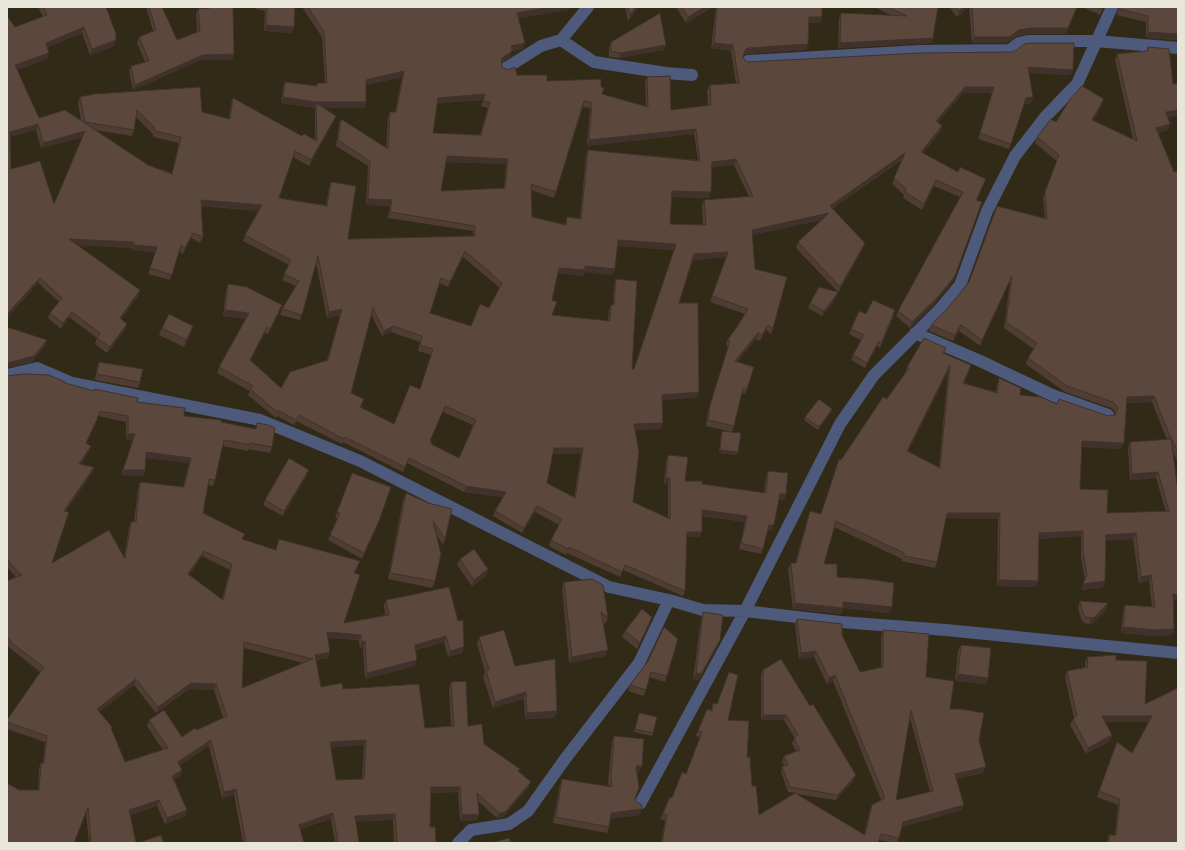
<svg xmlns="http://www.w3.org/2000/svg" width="1185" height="850" font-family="Roboto,sans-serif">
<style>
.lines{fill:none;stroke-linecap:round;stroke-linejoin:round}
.minor{stroke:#4e5a7c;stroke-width:12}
.wall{fill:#4f3d34;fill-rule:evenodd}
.shaded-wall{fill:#40322b}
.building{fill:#5c473d;stroke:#40322b;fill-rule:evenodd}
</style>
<rect width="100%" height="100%" fill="#302a17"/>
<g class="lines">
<path class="minor" d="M561,40l33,22 72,11 26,2
M748,61l171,-10 91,-1 9,-7 9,-2h68l82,7
M506,68l35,-22 20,-6 27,-33
M915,333l63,27 74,35 56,20
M7,375l30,-7 35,15 188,37 100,41 249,126 60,13 34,10 42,1 96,11 105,8 232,23
M640,804l105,-193 95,-187 34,-49 65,-65 21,-25 27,-74 28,-55 31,-40 31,-32 35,-77
M458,843l13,-13 38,-6 19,-13 37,-52 74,-96 30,-63"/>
</g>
<path class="wall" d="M38,7h68l8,39 -24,9 -8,-22 -35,14 2,6 -2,6 -30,11 22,48 42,3 -3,-18 2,-6 122,15 27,7 2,-15 2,-6 69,38 13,4v-32l-34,-5 2,-16 2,-5 31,4 1,-3h8l-3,-46 -20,-30h268l-3,3 -49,8 5,31 -11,2 -2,6 -8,6v4l15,8 30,6 54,6 1,7 44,13 -1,-25 2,-5 24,33 37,-4 -1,-15 3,-6 26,-1 -5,-33 -20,-3 5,-41h106l-2,16h-11l-1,21 -2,6 -59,4 -3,1 -1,1 1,3 3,3 326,8 -3,5 -41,-2 2,30 -7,1 -15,45 -31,-10 14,-46h-29l-25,29 4,4 -2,6 -17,21 35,19 26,12 -7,16 5,2 -29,79 -20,24 -23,23 -14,-12 2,-5 62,-114 -26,-11 -12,24 -19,-12 1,-3 -12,-11 11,-25 -71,50 31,39 -25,45v-1l-2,5 -6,10 -8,9 -14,-8 2,-5 27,-12 -41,-43 2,-6 24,-22 -70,15 3,34 18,59 -2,6 -5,-4 -6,11 -4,-2 -19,23 10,27 -2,5 -3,-1 -8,33 -2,6 -26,-6 2,-15 20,-64 -2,-3 2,-5 9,-12 8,-13 -35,-12 16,-45 -33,3 -14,43 20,89 -2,5 -35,3 -1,29 -26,1 -2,72 35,16v-34l-4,-1 2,-23 2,-5 17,26 79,12 2,-16 2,-6 18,23 -2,6 -5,-1 -8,32 -3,-1 -7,24 -22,-5 6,-27 -43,-6 -2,21h-13l-2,54 -2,5 -60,-26 -3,7 -53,-24 -1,2 -17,-9 2,-6 8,-15 -24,-13 -13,21 -29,-17 2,-5 8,-14 -39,-5 -57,-29 -4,9 -60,-30 -1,2 -46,-23 -2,4 -17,-9 -1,2 -28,-23 2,-4 -33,-18 2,-6 27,-48 -23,-3 3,-26 2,-6 52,27 -12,23 -3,-1 -15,27 31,28 46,-28 13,-45 -13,3 -11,-55 -16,57 -20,-5 2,-6 14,-23 -14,-6 7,-15 -46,-24 2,-6 14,-24 -58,-5 2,31 -3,6 -9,-5 -8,16 -4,-3 -9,29 -22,-6 7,-22 -23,-2v-2l-54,-3 60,51 -17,23 4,11 -18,23 -12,-9 2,-6 -28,-21 -8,12 -13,-11 2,-5 9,-11 -21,-19 -31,35v-302l8,11 28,-10zM402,77l-7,35h-5l-2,6 -2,30 -45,-29 -2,5 -3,22 32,20 -2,39 24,1 -2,12 85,13v5l-125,3 -17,-57 -2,6 -3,17 -47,-7 14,-41 16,9 25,-45 2,-5 -12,-8h40l2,-6v-17zM483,100l-2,6 7,2 -8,27 -47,-2 4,-30zM583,107l7,1 -3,38 107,-12 4,26 -110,-10 -2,5 -6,63 -13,-1 -2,7 -33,-7 -1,-27 23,8zM136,117l17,17v3l26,6 -7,30 -24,-8 -53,-35 37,6 2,-6zM36,130l5,18 42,-11 -29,67 -43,-35 -1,-32zM446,162l60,2 -2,24 -63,3zM734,165l15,32 -45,3 -2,6 1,19 -33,-1 2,-27 37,1 3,-31zM617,246l57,4 -40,119h-2l-16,-90 -2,6 -1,20h-2l-2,5 -1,11 -56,-6v-15l5,-27 26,3 1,-4 28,3 3,-6zM463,257l37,31 -11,20 -18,18 -41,-13 9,-30 9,4zM371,314l11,22 9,-4 29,10 -2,9 13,4 -11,34 -26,35 -33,-16 1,-3 -11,-12zM443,412l30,13 -14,33 -27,-14 -2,-3zM552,454h29l-7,43 -27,-14z
M146,7h20l-3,1 14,32 20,-8 -1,-18 2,-5 12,-1v-1h26v1l-3,-1 1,47 -2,6h-31l-68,30 -4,-19 2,-5 14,-4 -8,-19 2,-6 14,-6z
M249,7h46l-1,20 -2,6 -28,-2 1,-20z
M625,7h14l-11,14z
M676,7h37l-27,16z
M875,7h63l-5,31 -2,5 -93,5 1,-29 2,-6 51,3z
M949,7h20l-12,10z
M969,7h42l64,5 -9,22h-38l-11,2 -10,7h-35z
M1082,7h22l-4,8z
M1119,7h59l-1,33 -31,-2v-16l-29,-7z
M611,42l55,3 -2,5 -45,8 -10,-1v-10z
M1148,47l22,77 -2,6 -10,3 16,39 4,-1v291l-5,-10v148l1,29 -2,6 -18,1 -33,-3 2,-22 2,-6 27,2 -3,-26 -10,2 -6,-44 -27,1 -3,47 -22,3 4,-10 -4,-22v-22l-42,3 -3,48 -39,-1 1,-67 -52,-1 -9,44 -2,6 -34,-7 1,-2 -68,-32 -10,37 13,13 55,30 -3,6 -46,-5 -2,6 -48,-5 -5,-40 3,-6h4l15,-52 11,3 20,-54 64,-87 2,-6 39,-19 -2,5 25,18 -5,12 32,9 1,-8 2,-6 21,17 88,21 7,-1v-1l-1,-4 -3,-2 -46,-16 -39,-28 2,-6 6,-9 -30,-21 6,-47 -30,65 -21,-15 -6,10 -24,-10 2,-6 114,-107 -2,-20 14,-37 -22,-18 2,-6 19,-15 46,-17 -9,15 40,19 -18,-79 2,-6 29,-3zM948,371l-9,96 -31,-16zM1152,402l15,38 -37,2 -2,6 2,32 26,-2 10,34 -59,1 -27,-24 2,-42 39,2 5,-46z
M866,314l28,1 -14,33 -3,-2 -12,22 -14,-8 2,-5 8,-15 -12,-6 2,-5z
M193,326l-2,7 -7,14 -25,-12 3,-7z
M99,362l41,20 -2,6 -43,-8 2,-12z
M7,376l58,7 29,8v-2l90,27 37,6 34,7 2,-6 15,24 -2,6 -22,-4v2l-25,-5 -8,34 -2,6 -5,-1 -5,28 40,26 33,11 3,-11 81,22 -5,12 -11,50 41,-8 -1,-10 2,-5 63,-13 13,66 -14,4 -4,-15 -28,8 -1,16 -50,13 -2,-32 -3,1 -1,-8 -31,-2v20l-12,2 5,27 22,2 82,39 26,-2 -2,-38 2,-6 17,44 16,18 47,38 -2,5 -26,30 -6,1 -19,-17 1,13 -2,6 -17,1 -2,-29 -27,1 -1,34 6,16h-42l-1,-23 -37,1 3,22h-24l-4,-24 -31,10 4,14h-61l-9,-48 -12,3 -13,-52 -30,19 1,11 -6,3 13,31 -2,6 -20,8 -8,-18 -27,9 6,28h-47l-3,-30 -67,-23h19l1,-22 2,-5h2l2,-21 -38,-13v-9l33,-48 -29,-23 -4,-4v-64l9,-4 -3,-3 -6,-7zM98,416l28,6v18h7l-12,35 22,1 2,-6 1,-12 43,5 -6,24 -43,-5 -2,6 -4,34h-3l-2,5 -5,31 -72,5 14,-52 26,-38 2,-6 -13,-3 8,-13 2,-5 -5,-3 9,-18zM202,556l28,14 -8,29 -33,-24zM244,648l59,15 -61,25zM134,685l22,28 33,-24 25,1 9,28 -41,19 -33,-17 -2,6 16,24 -38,12 -14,-33 -12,-17zM364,745l-2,34 -26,1 -5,-33z
M831,412l-13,18 -14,-10 1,-3z
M722,431l16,21 -1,3 -18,-2 2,-19z
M352,473l25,54 -15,32 -34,-19 10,-21 -3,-1z
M307,475l-24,41 -20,-11 2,-5z
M406,493l22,10 17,36 -2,6 -6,-9 -2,45 -3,7 -44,-9 15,-79z
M460,559l28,10 -2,7 -14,10 -15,-21z
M564,582l44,36 -3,6 -2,-2 2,34 -36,7 -7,-75z
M1080,601l28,2 -2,7 -13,13 -4,1 -5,-1 -3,-4 -3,-11z
M703,612l14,34 -18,34 -6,-1 8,-60z
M797,619l45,16 18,37 21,-4v-32l2,-6 43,47 24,32 29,31 4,33 -26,6 5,31 -60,17 -5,16h-3l-15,-3 -1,3h-217l4,-23 -5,-1 3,-6 9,-15 14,-24 14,-36 -4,-2 2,-5 13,-20 2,-8 15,17 19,37 5,29 7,29 36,-22 -7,-1 -7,-20 1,-5 2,-1 -2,-5 2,-5 12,-5 -4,-8 2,-5v-1l-10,-17h-23v-45l2,-5 91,110 -18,20 -40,-6 68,41 6,-25 2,-5 9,-5 -48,-119 -6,3 -13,-27 -15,2 -4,-35zM910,718l20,74 -34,8z
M650,623l-13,26 -15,-12 3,-6z
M479,637l36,29 42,45 -3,7 -29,1 -1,-20 -31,9 -10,-31 2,-5 -8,-28z
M961,645l27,33 -2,6 -31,-3 3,-30z
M1116,655v5l31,1 -2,43 33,-16v155h-71l2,-8h6l3,-30 -21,-8 20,-55 15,11 17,-31h-44l7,13 -2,6 -24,13 -16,-29 3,-6 1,-1 -9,-41 2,-6 18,-4v-5l2,-5z
M648,661l19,15 -2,6 -16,-5 -5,19 -16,-5 2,-6z
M639,713l14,20 -1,3 -18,-4z
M614,736l26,36h-3l2,16 -4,10 5,17 -30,4 -1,8 -2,6 -54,-10 7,-38 2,-6 47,8 -1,-5 4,-40z"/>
<path class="shaded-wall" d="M551,7h19l-3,3 -52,9 2,-6z
M636,7h3l-11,14 2,-6z
M705,7h8l-27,16 2,-6z
M964,7h5l-12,10 2,-6z
M1075,12l-9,22h-38l-11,2 -10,7h-35l2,-6 45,-7z
M809,17h13l-2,6h-13z
M266,25l28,2 -2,6 -28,-2z
M84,27l-2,6 -38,16 2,-6z
M1148,32l30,2v6l-32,-2z
M933,38l-2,5 -93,5 2,-5z
M116,40l-2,6 -24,9 2,-6z
M525,43l-2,6 -11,2 -2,6 -11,8 2,-6 10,-13z
M714,43l19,2 -2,6 -20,-3z
M808,44l-2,6 -59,4 -3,1 -3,6 5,-12 3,-1z
M666,45l-2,5 -45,8 2,-5z
M49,53l-2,6 -34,12 2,-6z
M234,54l-2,6h-31l-68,30 2,-5 68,-30z
M1028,67l45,3 -3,5 -44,-2z
M404,71l-2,6 -38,8 2,-5z
M965,87h29l-2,6h-29l-29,34 2,-6z
M485,94l-2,6 -47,4 2,-6z
M283,97l83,5 -2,6h-48v-5l-1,5 -34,-5z
M1033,97l-2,6 -7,1 2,-6z
M1104,99l-2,6 -12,20 2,-5z
M1178,110v6l-14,2 2,-6z
M336,116l-2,5 -25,45 2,-6z
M38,124l-2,6 -28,8 2,-6z
M1170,124l-2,6 -14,4 2,-6z
M942,126l-2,6 -21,25 2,-5z
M696,129l-2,5 -107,12 2,-6z
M85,131l-2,6 -42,11 2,-5z
M905,153l-2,5 -75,54 2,-6z
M447,156l61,3 -2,5 -61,-2z
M736,159l-2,6 -24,3 2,-6z
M936,180l-2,6 -12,24 2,-6z
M672,191l39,1 -2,6 -39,-1z
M368,199l24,1 -2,6 -24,-1z
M201,200l61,5 -2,6 -61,-6z
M829,213l-2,6 -78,17 3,-6z
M193,233l-2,5 -8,16 2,-6z
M69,239l65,3 -2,6 -65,-3z
M618,240l58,4 -2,6 -58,-4z
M865,243l-2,5 -25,45 2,-6z
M134,245l23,2 -2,5 -23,-2z
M465,251l-2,6 -15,30 2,-5z
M728,252l-2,5 -34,3 2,-6z
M585,266l30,3 -3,6 -28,-3 -1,4 -27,-3 3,-5z
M955,276l-2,5 -20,24 -23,23 2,-6z
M1012,276l-2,5 -30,65 2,-6z
M40,278l-2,5 -31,35v-4z
M140,290l-2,6 -21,28 3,-6z
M838,292l-2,5 -6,10 -8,9 2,-5z
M282,305l-2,6 -12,23 2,-5z
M342,309l-2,6 -13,3 2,-6z
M225,310l24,3 -2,6 -24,-3z
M72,312l-3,5 -8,12 2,-6z
M127,324l-2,6 -18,23 3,-6z
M768,325l-2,5 -6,11 2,-6z
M961,325l-2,6 -6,10 2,-6z
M193,326l-2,7 -7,14 2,-7z
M393,326l-2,6 -9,4 2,-5z
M267,327l-2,6 -17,33 2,-6z
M758,333l-2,6 -23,28 2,-6z
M47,340l-2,6 -13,16 -25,6v-5z
M879,341l-2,5 -12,22 2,-5z
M950,365l-2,6 -43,86 2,-6z
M699,392l-2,5 -37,4 2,-6z
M1154,396l-2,6 -27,1 2,-6z
M832,409l-1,3 -13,18 1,-3z
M97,419l-2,6 -11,23 2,-5z
M663,423l-2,6 -29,1 2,-6z
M128,434h7l-2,6h-7z
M1082,441l42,2 -3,6 -41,-2z
M91,446l-2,5 -12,19 2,-6z
M554,448h29l-2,6h-29z
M720,450l18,2 -1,3 -18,-2z
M146,452l45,6 -2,5 -45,-5z
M94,467l-2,6 -30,43 2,-5z
M123,470h22l-2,6 -22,-1z
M309,470l-2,5 -24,41 1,-5z
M1158,472l-2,6 -26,2 2,-6z
M666,478h4l-2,6 -4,-1z
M466,486l40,6 -2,5 -40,-5z
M780,494h6l-2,6 -6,-1z
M537,506l-2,6 -13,21 2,-5z
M702,510l45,6 -2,6 -45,-7z
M947,513h53l-2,6 -53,-1z
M379,521l-2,6 -15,32 2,-6z
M769,525h5l-3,6 -4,-1z
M1083,531l-2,5 -44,3 2,-6z
M687,532h15l-2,5h-15z
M1136,533l-3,6 -29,2 2,-6z
M204,551l-2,5 -17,24 3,-6z
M488,569l-2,7 -14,10 2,-6z
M1151,575l-2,6 -10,2 2,-6z
M999,580l39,1 -2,6 -39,-1z
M1105,581l-2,6 -22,3 2,-6z
M1173,594l5,1v6l-7,-1z
M843,602l49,5 -3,6 -48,-5z
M795,603l48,5 -2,6 -48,-5z
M1108,603l-2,7 -13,13 -4,1 2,-6z
M652,617l-2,6 -13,26 3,-6z
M1123,627l51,2 -2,6 -18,1 -33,-3z
M327,632l34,3 -2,5 -34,-2z
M446,636l-2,6 -31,8 2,-5z
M720,640l-3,6 -18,34 -6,-1 3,-6z
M365,641l-2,6 -3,1 2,-6z
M464,647l-2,6 -14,4 2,-6z
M608,650l-3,6 -36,7 3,-6z
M816,651l-2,6 -15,2 2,-6z
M330,652l-2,6 -15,2 2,-5z
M417,660l-2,6 -50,13 2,-6z
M958,674l30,4 -2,6 -31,-3z
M835,675l-2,6 -6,3 2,-6z
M136,679l-2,6 -39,30 2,-6z
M191,683l25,1 -2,6 -25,-1 -33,24 2,-6z
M526,692l-2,7 -31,9 2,-6z
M557,711l-3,7 -29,1 2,-6z
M763,715h23l-2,5h-23z
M1102,716h50l-2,6h-50z
M1112,735l-2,6 -24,13 2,-6z
M211,740l-2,6 -33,22 2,-6z
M366,740l-2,5 -36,3 2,-6z
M636,766h6l-2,6h-6z
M986,767l-3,6 -30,7 2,-6z
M182,770l-2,6 -10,5 2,-5z
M856,775l-2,5 -18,20 2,-5z
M531,782l-2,5 -26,30 -6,1 2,-5z
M431,787h29l-2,5 -29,1z
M236,789l-2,6 -12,3 2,-6z
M159,800l-2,6 -30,10 2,-6z
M964,805l-2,5 -61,17 2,-5z
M642,809l-2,6 -31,4 2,-6z
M187,810l-2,6 -20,8 2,-6z
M333,813l-2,6 -34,11 2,-5z
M395,814l-2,6 -40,2 2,-6z
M479,814l-2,6 -17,1 2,-6z"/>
<path class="building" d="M43,7h63l10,27v6l-24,9 -8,-22 -38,16 3,10 -34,12 24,53 26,-8 83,55 24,9 9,-37 -26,-6v-3l-18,-18 -3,20 -49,-8 -5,-25 14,-3 106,-7 2,25 28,7 3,-21 69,38 2,-2 13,7 -1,-38 20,13 -25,44 -16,-9 -16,47 48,8 4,-24 25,4 -8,53 127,-3v-10l-85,-14 2,-12 -24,-1 2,-38 -32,-21 3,-21 47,30 2,-37h6l8,-41 -38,9v22h-50l-33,-5 2,-15 32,4v-3h10l-3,-51 -16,-25h243l-34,6 8,30 -14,3 1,5 -11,8 1,8 6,3 7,-3 2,8h30v6l54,-2v8l3,1 -2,6 46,13 -1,-30 23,-1 1,34 40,-5 -1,-20 29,-2 -6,-38 -19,-2 3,-36h105v10h-13l-1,27 -59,4 -3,1 -3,6 1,4 3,3 174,-9 91,-1 5,-2 7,-6 7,-1h43l-1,27 -45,-3 5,30 -7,1 -15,46 -31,-11 14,-46h-29l-29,34 6,5 -21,26 37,20 2,-5 26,12 -10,21 6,2 -27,74 -19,23 -24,23 -14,-11 65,-119 -27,-12 -12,24 -19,-12 1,-3 -12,-11 11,-25 -75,53 35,37 -25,44 -42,-45 31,-29 -77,17 3,39 32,8 -14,51 -5,-3 -6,10 -4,-2 -23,28 19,6 -7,22 -4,-1 -9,38 -26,-6 2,-15 20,-64 -2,-2 9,-12 11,-18 -36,-13 16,-44 -34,2 -15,49h19l1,89 -37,3 1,28 -29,1 5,28 -6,50 37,17v-41h-4l2,-23 20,2 -3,24h17v3l64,9 2,-22 20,2 -2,21h-6l-6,31h-5l-6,24 -22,-6 6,-27 -45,-6v22h-15l-2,59 -60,-26 -3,7 -53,-25 -1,2 -17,-9 11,-21 -25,-13 -13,22 -29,-17 11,-19 -40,-6 -57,-28 -4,9 -60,-30 -1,2 -45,-24 -3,5 -18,-10v3l-28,-24 3,-3 -34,-19 30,-54 -24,-3 3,-26 19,3 35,18 -12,24 -3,-2 -17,33 31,28 9,-16 38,-12 14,-51 -13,3 -11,-56 -16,59 -20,-6 17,-28 -15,-7 7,-14 -46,-25 17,-30 -61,-5 2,37 -10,-4 -8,15 -4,-3 -9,30 -22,-7 7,-21 -23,-2v-3l-65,-3 71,51 -20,28 7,6 -17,23 -13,-9 3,-5 -28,-21 -9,11 -13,-10 12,-15 -22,-20 -33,36v-298l8,11 32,-12zM485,94l-2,7 7,1 -9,33 -48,-2 5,-35zM584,101l8,2 -3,37 107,-11 4,32 -112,-11 -7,69 -14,-2 -1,8 -34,-8 -1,-33 25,8zM38,124l5,19 42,-12 -31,73 -14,-43 -29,8 -1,-37zM447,156l61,3 -3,29 -64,3zM736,159l17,37 -49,4 2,25 -36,-1 2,-33 39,1 1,-30zM618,240l58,4 -42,125h-2l5,-88 -21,-2 -2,26h-3l-1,16 -58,-6 5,-13 -5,-2 7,-32 26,2v-4l30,3zM465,251l37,32 -13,25 -9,-4 -9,22 -41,-13 11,-35 9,4zM373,308l11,23 9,-5 29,10 -2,9 13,4 -13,40 -10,-4 -16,39 -34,-17 4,-8 -13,-6zM445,406l31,14 -17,38 -28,-14 1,-2 -2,-1zM554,448h29l-8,50 -28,-15z
M149,7h13l15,33 23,-9 -2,-22 12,-1 1,-1h22l1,47 -31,1 -68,30 -4,-19 18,-5 -10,-24 17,-7z
M267,7h28l-1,20 -28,-2z
M628,7h8l-6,8z
M682,7h23l-17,10z
M888,7h50l-5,31 -93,5 1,-30 66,3z
M956,7h8l-5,4z
M972,7h105l-9,21h-38l-11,2 -10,7h-35z
M1097,7h6l-1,2z
M1119,7h59v27l-30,-2v-16l-29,-7z
M660,13l6,32 -45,8 -10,-2v-9z
M1148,47l21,2 4,35 5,-1v27l-12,2 4,12 -14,4 18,44 4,-1v280l-8,-15 -16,-40 -27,1 -3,46 -42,-2 -2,48 28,1 -1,23 62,-2 -11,-39 -26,2 -2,-32 41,-3 7,51v105l-5,-1 1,35 -18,1 -33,-3 2,-22 30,2 -4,-32 -10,2 -5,-44 -30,2 -1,46 -22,3 4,-9 -4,-23v-21l-44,2 -1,48 -39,-1 1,-67h-53l-10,49 -33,-6v-3l-68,-32 -12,43h13v13l31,2 26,4 -2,24 -49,-5v6l-48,-5 -4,-40h5l14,-52 11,3 18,-55 2,1 42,-63 4,2 22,-31 -2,-1 17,-29 22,10 -3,5 28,12 -8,18 34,10 2,-15 22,10 -1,7 21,2 16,7 2,-5 49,17 7,-1 3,-7 -2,-3 -3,-3 -46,-16 -39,-28 9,-15 -31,-21 6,-46 -30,64 -21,-15 -6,10 -24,-10 16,-16 22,-27 28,-76 50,13 -2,-27 14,-37 -22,-18 14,-18 5,3 14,-23 12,-13 22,13 -12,21 45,21 -20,-87 31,-3zM950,365l-10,103 -33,-17z
M819,287l19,5 -6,9 -8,10 -14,-8z
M873,300l22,10 -14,33 -2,-2 -12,22 -14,-8 11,-20 -13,-6 8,-18 7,3z
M169,314l24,12 -7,14 -24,-12z
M7,327l40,13 -13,16 -27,7z
M99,362l44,7 -3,13 -43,-8z
M23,374l26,1 16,7v1l29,8v-2l44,9 -1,4 48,6 -1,8 37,4v2l35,7 1,-6 11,2 7,3 -3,19 -22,-4v2l-26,-5 -9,40 -6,-1 -6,34 42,21 -3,5 34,11 3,-11 81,22 -6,12 6,2 -16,48 45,-8 -3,-15 63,-13 9,34 5,-1 1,27 -14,4 -4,-15 -31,9 2,15 -50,13 -2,-32 -3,1 -1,-7 -34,-3 3,20 -15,3 6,32 21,-4 1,6 76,-5 6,44 29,-2 -3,-44 15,-1 2,45 14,-2 2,20 36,25 -2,2 13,11 -26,30 -6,1 -22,-20 2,21 -17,1 -2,-28h-29l-1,40h5l1,16h-39l-2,-29 -40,2 4,27h-21l-5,-30 -34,12 5,18h-58l-10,-54 -12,3 -13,-52 -33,22 4,8 -10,6 15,34 -20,8 -8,-18 -30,10 7,33h-45l-3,-36 -14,36h-67v-60l12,7h20l2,-27h3l3,-27 -40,-14v-2l37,-53 -31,-23 -6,-7v-56l15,-6 -7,-6 -8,-11v-182zM100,411l28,5v18h7l-12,36h22l1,-18 45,6 -7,29 -44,-5 -4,40h-5l-6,37 -16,-29 -57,33 17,-51 -5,-1 30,-44 -15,-3 12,-18 -5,-3 11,-24zM204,551l28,13 -9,36 -35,-26zM244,642l69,17 -71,29zM136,679l22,28 33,-24 25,1 11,32 -30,14 -2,-2 -13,9 -18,-27 -15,10 19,28 -43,14 -14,-34 1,-1 -15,-18zM366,740l-2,39 -28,1 -6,-38z
M819,399l13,10 -13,18 -14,-10z
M722,431l19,2 -3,19 -18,-2z
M289,458l20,12 -25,41 -19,-11z
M352,473l39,14 -12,34 -15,32 -34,-18 10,-22 -3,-1z
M406,493l22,10 24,6 -7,30 -12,-18 8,33 -6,27 -45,-8z
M474,549l14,20 -14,11 -14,-21z
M592,579l11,6 5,33 -7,-6 7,38 -36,7 -8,-75z
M1080,601l28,2 -13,14 -4,1 -5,-1 -3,-4z
M642,609l10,8 -12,26 -15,-12z
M703,612l20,3 -3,25 -19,34 -5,-1z
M797,619l45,5v11l18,37 23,-5v-37l46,4 -3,43 28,4 -4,28h11l23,4 -5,27 7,27 -31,7 9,31 -61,17 -4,16 -18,-4 -3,9h-216l5,-28 -4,-2 7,-16 2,1 10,-26 4,2 16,-42 -4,-1 9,-22 5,2 1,-8 4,1 12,-32 9,3 -10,45 21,1 -2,36h3l2,29h4l3,29 36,-22 70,42 7,-30 13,-7 -50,-123 -6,3 -13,-27 -15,2zM911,710l22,81 -37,9z
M664,627l14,12 -11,37 -16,-4 -5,18 -16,-5 18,-24z
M504,630l11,36 40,-7 2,52 -30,2 -1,-21 -31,10 -9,-31 3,-1 -10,-33z
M961,645l30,3 -3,30 -30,-4z
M1116,655v5l31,1 -2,43 33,-16v155h-69v-8h7l4,-36 -21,-8 18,-49 15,11 20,-37h-50l10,19 -24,13 -15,-29 4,-3 -10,-45 21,-4 -1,-10z
M781,659l29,47 3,-2 43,71 -18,20 -48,-8 -8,-20 6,-2 -4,-9 16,-6 -6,-12 4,-3 -12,-20h-23v-45z
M639,713l18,4 -4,16 -18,-4z
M614,736l30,3 -2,27h-6l3,22 -4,10 1,4 6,3v4l-31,4 -2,14 -53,-10 6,-38 50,8 -1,-11z
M161,835l3,8h-26z
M509,838l2,5h-20z"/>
<rect width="1185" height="850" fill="none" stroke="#e8e5d9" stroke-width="16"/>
</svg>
